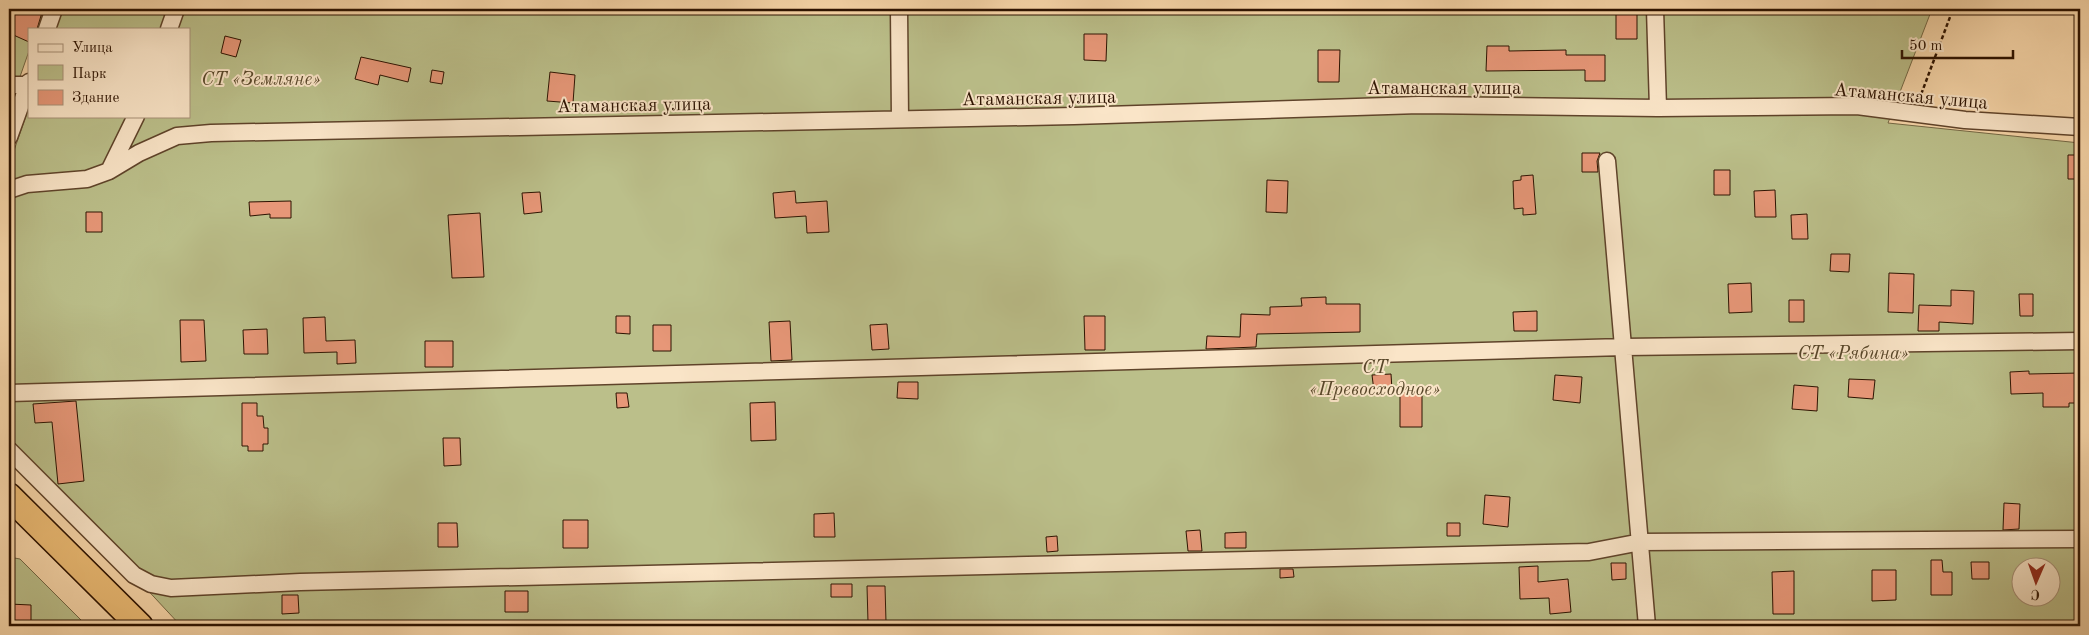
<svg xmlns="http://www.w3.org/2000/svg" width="2089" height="635" font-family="'Old Standard TT',serif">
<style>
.green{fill:#bbbf8a;stroke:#746845;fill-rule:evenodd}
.building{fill:#e79778;stroke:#2c1200}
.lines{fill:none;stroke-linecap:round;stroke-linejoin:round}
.minor-casing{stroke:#5f432a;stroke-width:19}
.highway-casing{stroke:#2c1200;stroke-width:28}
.path{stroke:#2c1200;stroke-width:2.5;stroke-dasharray:4 2.5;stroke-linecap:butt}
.minor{stroke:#fae5c8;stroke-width:16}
.highway{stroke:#ecbc75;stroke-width:25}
.labels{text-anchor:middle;stroke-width:4;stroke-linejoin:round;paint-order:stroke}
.park-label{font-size:19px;font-style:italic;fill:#574629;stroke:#fae5c8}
.street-label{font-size:19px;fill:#2c1200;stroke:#fae5c8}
</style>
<rect width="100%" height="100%" fill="#f8d7aa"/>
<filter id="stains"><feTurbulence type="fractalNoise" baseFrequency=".004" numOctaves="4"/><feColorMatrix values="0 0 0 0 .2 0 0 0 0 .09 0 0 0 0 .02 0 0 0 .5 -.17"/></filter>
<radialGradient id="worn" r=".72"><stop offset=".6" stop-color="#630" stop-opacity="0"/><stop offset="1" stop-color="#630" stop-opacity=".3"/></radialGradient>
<path class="green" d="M9,9h35l-7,20h-8v22l-20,57z
M63,9h1869l-44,114 192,20v483h-1899l-172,-185v-276l20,-58v9h160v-87h-134zM2022,568h30v30h-30z
M9,557l11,2 67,67h-78z"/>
<path class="building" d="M15,9h28l-6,20h-8v13l-20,-9v-11z
M1616,14h21v25h-21z
M1084,34h23l-1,27 -22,-1z
M225,36l16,4 -5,17 -15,-4z
M1487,46h22v5l57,-1v5h39v26h-20v-11l-99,1z
M1318,50h22l-1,32h-21z
M361,57l50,11 -3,14 -28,-7 -2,10 -23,-6z
M432,70l12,2 -2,12 -12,-2z
M550,72l25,3 -2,28 -26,-2z
M1582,153h18l-3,8 1,11h-16z
M2068,155h12v24h-12z
M1714,170h16v25h-16z
M1533,175l3,39 -13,1v-7l-9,1 -1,-28 8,-1v-4z
M1267,180l21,1 -1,32 -21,-1z
M1775,190l1,27h-21l-1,-26z
M795,191l1,12 31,-2 2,31 -22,1 -1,-17 -31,2 -2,-25z
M540,192l2,20 -18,2 -2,-21z
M291,201v17h-21v-4l-20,2 -1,-14z
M86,212h16v20h-16z
M480,213l4,64 -32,1 -4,-63z
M1807,214l1,25h-16l-1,-24z
M1831,254h19l-1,18 -19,-1z
M1889,273l25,1 -1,39 -25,-1z
M1751,283l1,29 -23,1 -1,-29z
M1951,290l23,1 -1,33 -34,-2v9h-21l1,-26 32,1z
M2019,294h14v22h-13z
M1326,297v7h34v28l-103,2 -1,13 -50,2 1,-13 33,1 1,-23 29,1v-8l32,-1 -1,-8z
M1789,300h15v22h-15z
M1537,311v20h-23l-1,-19z
M616,316h14v18l-14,-1z
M1084,316h21v34h-20z
M325,317l1,24 29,-1 1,23 -19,1v-12l-33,1 -1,-35z
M180,320h24l2,41 -25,1z
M790,321l2,39 -21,1 -2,-39z
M887,324l2,25 -17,1 -2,-25z
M653,325h18v26h-18z
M267,329l1,25h-24l-1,-24z
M425,341h28v26h-28z
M2029,371v3l51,-1v30h-11v4h-26v-14l-32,1 -1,-22z
M1391,374l1,16 -18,1 -2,-16z
M1555,375l27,2 -2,26 -27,-3z
M1849,379l26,1 -2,19 -25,-2z
M898,382h20v17l-21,-1z
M1794,385l24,2 -1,24 -25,-2z
M1400,392h22v35h-22z
M616,393h11l2,14 -12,1z
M76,401l8,80 -26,3 -6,-62 -17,1 -2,-19z
M775,402l1,38 -25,1 -1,-38z
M242,403h15v13h6l1,12h4v16h-5v7h-15v-5h-6z
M443,438h17l1,27 -17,1z
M1485,495l25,2 -2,30 -25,-3z
M2004,503l16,1 -1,25 -16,1z
M834,513l1,24h-21v-23z
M563,520h25v28h-25z
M438,523h19l1,24h-20z
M1447,523h13v13h-13z
M1200,530l2,21h-14l-2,-20z
M1246,532v16h-21v-15z
M1057,536l1,15 -11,1 -1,-15z
M1931,560h11l1,12h9v23h-21z
M1971,562h18v17h-17z
M1611,563h15v16l-14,1z
M1538,566v16l30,-3 3,33 -21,2 -1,-16 -29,1 -1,-32z
M1280,569h13l1,8 -14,1z
M1872,570h24v30l-24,1z
M1794,571v43h-21l-1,-42z
M831,584h21v13h-21z
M867,586h18l1,36h-18z
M505,591h23v21h-23z
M282,595h16l1,18 -17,1z
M9,604l22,1v21h-22z"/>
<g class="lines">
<defs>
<path id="minor" d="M899,9l1,110
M1655,9l3,99
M47,29l7,-20
M169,29l7,-20
M9,85h19
M9,137l20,-55
M1607,161l40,465
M109,171l27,-55
M9,190l18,-6 60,-5 22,-8 30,-18 38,-17 34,-3 863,-17 345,-11 239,3 199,-2 108,14 115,7
M9,393l1615,-46 456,-6
M9,450l125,125 17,9 20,4 129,-6 1289,-30 52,-10 439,-3"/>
<path id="highway" d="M9,496l131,130"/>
</defs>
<use href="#minor" class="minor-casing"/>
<use href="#highway" class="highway-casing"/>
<path class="path" d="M1919,100l34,-91"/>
<use href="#minor" class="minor"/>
<use href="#highway" class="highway"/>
</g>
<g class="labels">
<g class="park-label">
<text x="261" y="85">СТ «Земляне»</text>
<text x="1853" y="359">СТ «Рябина»</text>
<text x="1375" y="373">СТ<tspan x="1375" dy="22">«Превосходное»</tspan></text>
</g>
<g class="street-label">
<text x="1444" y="94">Атаманская улица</text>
<text transform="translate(1911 95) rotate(5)" y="7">Атаманская улица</text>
<text transform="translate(1039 97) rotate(-1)" y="7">Атаманская улица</text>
<text transform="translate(634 104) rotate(-1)" y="7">Атаманская улица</text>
</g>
</g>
<rect width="2089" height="635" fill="none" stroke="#f8d7aa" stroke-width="30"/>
<rect x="10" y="10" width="2069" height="615" fill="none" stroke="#2c1200" stroke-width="2.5"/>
<rect x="15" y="15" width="2059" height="605" fill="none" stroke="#2c1200"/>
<rect x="28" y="28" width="162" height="90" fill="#fae5c8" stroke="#a89178"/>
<rect x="38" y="44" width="25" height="8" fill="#fae5c8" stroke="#a89178"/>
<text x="72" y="52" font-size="15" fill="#2c1200">Улица</text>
<rect x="38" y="65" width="25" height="15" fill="#bbbf8a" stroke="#a89178"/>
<text x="72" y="78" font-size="15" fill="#2c1200">Парк</text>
<rect x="38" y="90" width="25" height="15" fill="#e79778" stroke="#a89178"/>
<text x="72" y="102" font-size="15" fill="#2c1200">Здание</text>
<g transform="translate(2036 582) rotate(182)"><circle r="24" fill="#fae5c8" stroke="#a89178"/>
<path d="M0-4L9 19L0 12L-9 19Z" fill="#8f2418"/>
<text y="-8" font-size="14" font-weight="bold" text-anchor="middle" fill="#2c1200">С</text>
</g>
<path d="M1902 50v8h111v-8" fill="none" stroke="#2c1200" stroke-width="2.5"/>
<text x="1909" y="50" font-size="15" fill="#2c1200" stroke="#fae5c8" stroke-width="4" paint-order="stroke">50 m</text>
<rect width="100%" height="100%" filter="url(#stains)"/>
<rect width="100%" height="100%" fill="url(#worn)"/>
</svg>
